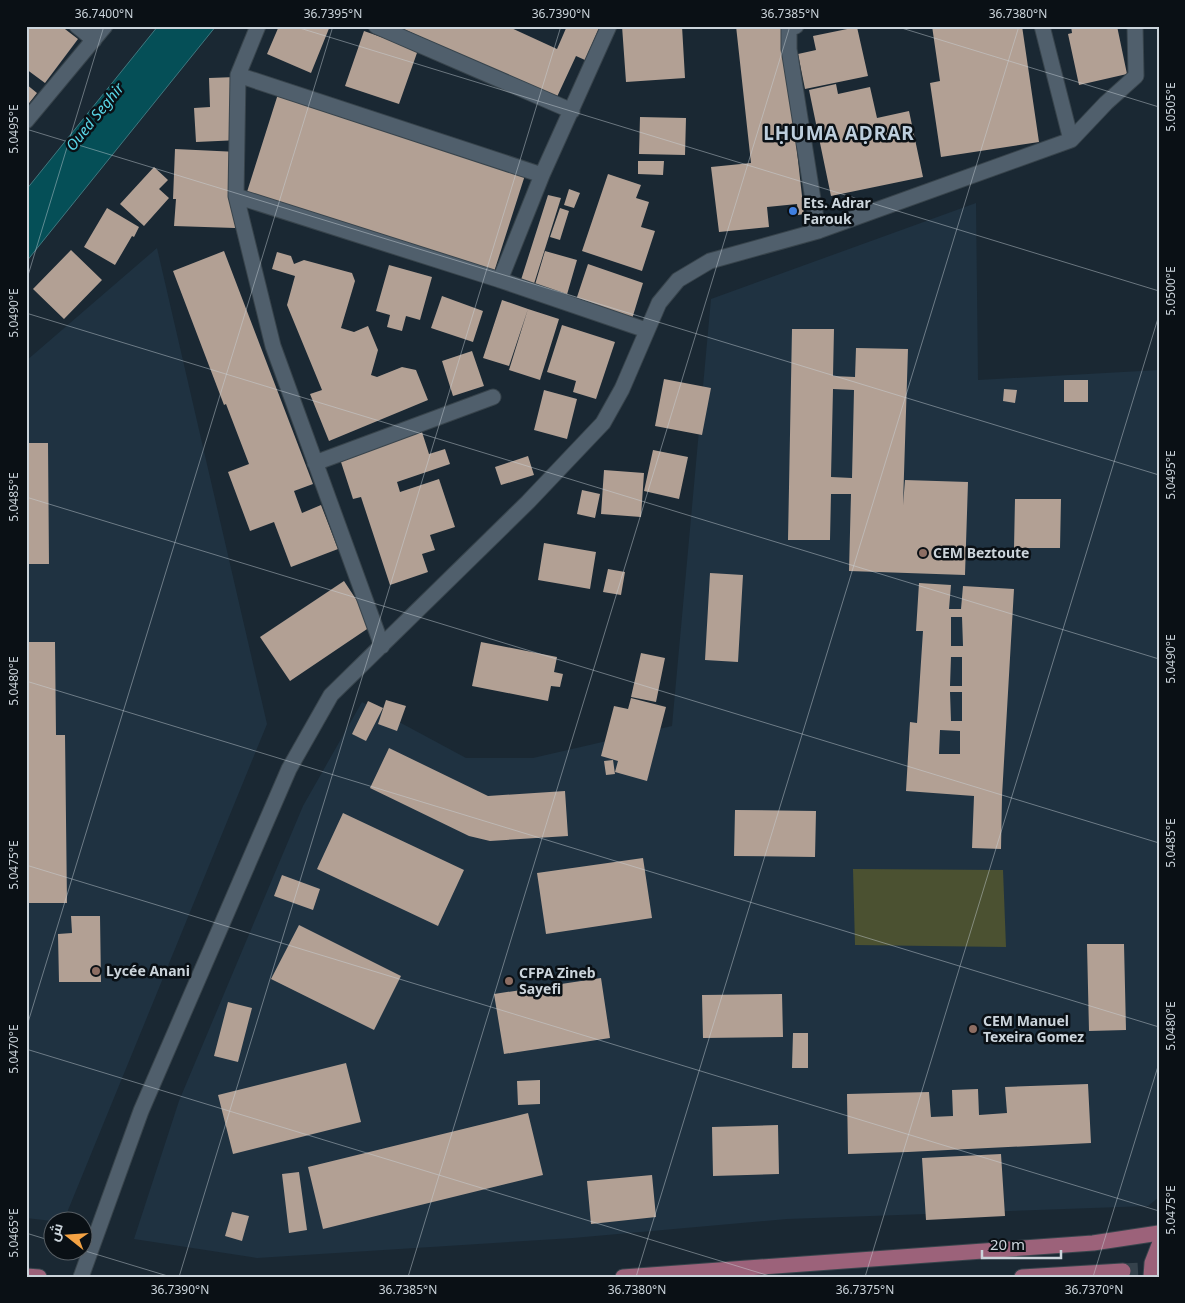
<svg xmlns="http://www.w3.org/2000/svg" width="1185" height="1303" font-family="'Noto Sans',Cairo,sans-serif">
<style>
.built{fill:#1f3241}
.green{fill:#4b5131}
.water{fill:#054f57;stroke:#40777f}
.building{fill:#b2a094;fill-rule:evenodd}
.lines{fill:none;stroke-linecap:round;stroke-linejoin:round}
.primary-tunnel{stroke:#35424c;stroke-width:15;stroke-dasharray:15 8;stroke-linecap:butt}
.minor-casing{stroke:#38444c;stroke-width:17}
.primary-casing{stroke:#38444c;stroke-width:17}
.minor{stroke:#505f6c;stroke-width:15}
.primary{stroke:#9c627a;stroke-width:15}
.ticks{fill:none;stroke:#cbd4db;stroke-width:1;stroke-opacity:0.45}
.shop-dot{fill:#3f7fe0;stroke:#0a1015;stroke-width:2}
.education-dot{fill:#8d6e63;stroke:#0a1015;stroke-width:2}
.labels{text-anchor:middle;stroke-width:5;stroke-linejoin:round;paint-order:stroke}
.poi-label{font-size:14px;font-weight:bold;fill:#cbd4db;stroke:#0a1015;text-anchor:start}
.water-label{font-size:15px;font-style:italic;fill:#5ad6e7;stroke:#0a1015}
.district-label{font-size:19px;font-weight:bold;letter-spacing:1px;fill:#bdcedd;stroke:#0a1015}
.neatline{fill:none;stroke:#cbd4db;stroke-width:2}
.ticks-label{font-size:12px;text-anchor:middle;fill:#cbd4db}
</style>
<rect width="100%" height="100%" fill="#1a2833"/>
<path class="built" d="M976,203l2,177 181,-10v827l-11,9 -361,13 -214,19 -316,20 -123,-19 45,-138 124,-295 59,-104 104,56h67l139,-32 39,-427z
M157,248l110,476 -203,496 -12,1 -26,-3v-857z"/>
<path class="green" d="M853,869l150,1 3,77 -151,-2z"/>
<path class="water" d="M158,26h58l-190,236v-72z"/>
<path class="building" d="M26,26h35l17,13 -33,44 -19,-14z
M279,26h51l-19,47 -44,-19z
M397,26h110l50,23 10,-23h33l-15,34 -9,-4 -20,43z
M622,26h60l3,52 -59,4z
M736,26h47l21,188 -6,1 -1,-11 -30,3 2,20 -50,5 -8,-65 40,-4z
M932,26h90l17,116 -98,15 -11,-74 10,-2z
M1071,26h46l10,48 -48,11 -11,-51 4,-1z
M857,27l11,49 -63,13 -7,-35 18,-4 -3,-14z
M364,31l54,19 -19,54 -54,-18z
M236,77l4,63 -44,2 -2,-34 16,-1 -1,-29z
M26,84l11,9 -11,14z
M836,84l2,10 32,-7 7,31 32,-7 14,66 -92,19 -22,-106z
M278,94l248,78 -32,100 -248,-77z
M640,117l46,1 -1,37 -46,-1z
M175,149l63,3 -3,76 -61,-2 2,-27h-3z
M638,161h26l-1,14 -25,-1z
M154,167l14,13 -9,9 10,9 -25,28 -24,-22z
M608,174l33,11 -5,13 13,4 -8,25 14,4 -13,40 -60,-20z
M569,189l11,4 -6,15 -10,-3z
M548,195l13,3 -28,89 -13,-4z
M107,208l32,19 -5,10 -2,-1 -17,29 -31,-18z
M560,208l9,3 -9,29 -10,-3z
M71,250l31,30 -38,39 -31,-30z
M224,251l89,233 -19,7 8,22 19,-8 17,44 -47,18 -17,-45 -24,9 -22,-59 21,-8 -23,-60 -2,1 -51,-134z
M545,251l32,9 -11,38 -32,-10z
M277,252l14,4 3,8 10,-4 48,13 3,8 -14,47 13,4 14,-6 10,24 -7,25 6,2 25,-10 14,3 12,30 -99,41 -19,-47 12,-4 -35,-85 8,-29 -23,-7z
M588,264l55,19 -11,36 -56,-19z
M389,265l43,12 -12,43 -14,-4 -4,15 -15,-4 3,-12 -14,-4z
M442,296l41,15 -10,31 -42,-14z
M502,300l26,9 -19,57 -26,-8z
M528,309l31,10 -19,61 -31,-10z
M562,325l53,17 -19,57 -23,-7 3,-11 -29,-9z
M792,329h42l-1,47 22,1 1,-29 52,1 -5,156 2,-25 63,2 -3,93 -116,-4 2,-77h-20l-1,46h-42zM833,389l21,1 -2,88 -21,-1z
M472,351l12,35 -31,10 -11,-35z
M664,379l47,9 -9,47 -47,-9z
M1064,380h24v22h-24z
M1004,389l13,1 -2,13 -12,-2z
M544,390l33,9 -10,40 -33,-9z
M422,432l7,22 16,-5 5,15 -53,18 3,10 39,-13 16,48 -25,8 5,15 -13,4 6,18 -38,13 -29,-88 -8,2 -13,-40z
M26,443h22l1,121h-23z
M653,450l35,7 -9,42 -35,-8z
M528,456l6,19 -33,10 -6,-18z
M604,470l40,3 -3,44 -40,-3z
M582,490l18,4 -5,24 -18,-4z
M1015,499h46l-1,49h-46z
M544,543l52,9 -6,37 -52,-9z
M608,569l17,3 -4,23 -18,-3z
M710,573l33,2 -5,87 -33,-2z
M344,581l29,44 -83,56 -30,-44z
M919,583l32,2 -2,24h12l2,-23 51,3 -12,207 -1,53 -29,-1 2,-52 -68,-5 4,-69 7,1 6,-92h-7zM951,617h11l1,29h-12zM951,657h11v29h-12zM950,692h12v29h-11zM940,730l20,1v23h-21z
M26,642h29l1,93h9l2,168h-41z
M481,642l76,15 -3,15 9,2 -3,13 -9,-1 -3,15 -76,-15z
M641,653l24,5 -9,44 -25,-5z
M631,698l35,9 -19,74 -32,-9 3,-11 -17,-5 13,-50 14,3z
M386,700l20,6 -9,25 -19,-7z
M368,701l15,7 -17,33 -14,-7z
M389,748l99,48 77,-5 3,45 -78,5 -21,-5 -99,-48z
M613,760l2,14 -9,1 -2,-14z
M735,810l81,1 -1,46 -81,-1z
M343,813l121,57 -26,56 -121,-57z
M643,858l9,60 -106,16 -9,-61z
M282,875l38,14 -7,21 -39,-14z
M71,916h29l1,66h-42l-1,-48 14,-1z
M299,925l102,51 -27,54 -103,-51z
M1087,944h37l2,86 -37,1z
M601,978l9,60 -106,16 -10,-60z
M782,994l1,43 -80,1 -1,-43z
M228,1002l24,6 -14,54 -24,-6z
M793,1033h15v35h-16z
M346,1063l15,59 -128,32 -15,-59z
M540,1080v24l-22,1 -1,-24z
M1088,1084l3,59 -183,9 -60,2 -1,-60 82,-2 2,25 22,-1 -1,-26 26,-1 1,26 28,-2 -2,-26z
M528,1113l15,62 -220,54 -15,-62z
M778,1125l1,49 -66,2 -1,-49z
M1001,1154l4,62 -79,4 -4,-62z
M299,1172l8,58 -18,3 -7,-59z
M652,1175l4,42 -65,7 -4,-43z
M232,1212l17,4 -7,25 -17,-5z"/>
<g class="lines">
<path class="primary-tunnel" d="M1123,1271l36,-2"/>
<defs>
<path id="minor" d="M77,26l17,14
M258,26l-20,49 -2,121 37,150 109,300
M376,26l196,85
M796,26l-7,3v20l29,182
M1042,26l29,114
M238,75l304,100
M26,121l79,-95
M236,196l264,84 146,50
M500,280l42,-105 67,-149
M315,463l178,-66
M81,1277l60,-166 148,-342 42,-74 197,-193 75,-79 19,-34 37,-86 19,-23 32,-19 108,-30 253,-91 35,-37 30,-27 -1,-50"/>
<path id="primary" d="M26,1276l13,1
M623,1277l470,-34 66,-10
M1022,1277l101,-6
M1151,1277l1,-14 7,-18"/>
</defs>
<use href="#minor" class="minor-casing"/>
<use href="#primary" class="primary-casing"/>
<use href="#minor" class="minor"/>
<use href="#primary" class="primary"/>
</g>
<path class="ticks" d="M293,26l866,265M895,26l264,81M26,129l1133,346M26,282l78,-256M26,313l1133,346M26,497l1133,346M26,681l1133,346M26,865l1133,346M26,1029l307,-1003M26,1049l747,228M26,1233l26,8M82,1250l89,27M179,1277l382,-1251M408,1277l382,-1251M636,1277l383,-1251M865,1277l294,-962M1093,1277l66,-214"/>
<circle class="shop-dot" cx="793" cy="211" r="5"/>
<g class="education-dot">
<circle cx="923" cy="553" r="5"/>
<circle cx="96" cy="971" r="5"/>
<circle cx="509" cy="981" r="5"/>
<circle cx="973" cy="1029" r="5"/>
</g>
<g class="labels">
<g class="poi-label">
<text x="803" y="208">Ets. Adrar<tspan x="803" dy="16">Farouk</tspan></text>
<text x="933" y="558">CEM Beztoute</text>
<text x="106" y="976">Lycée Anani</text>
<text x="519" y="978">CFPA Zineb<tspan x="519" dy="16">Sayefi</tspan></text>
<text x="983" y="1026">CEM Manuel<tspan x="983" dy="16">Texeira Gomez</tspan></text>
</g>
<g class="water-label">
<text transform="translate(95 117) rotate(-51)" y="5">Oued Seghir</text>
</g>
<g class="district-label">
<text x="839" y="140">LḤUMA AḌRAR</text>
</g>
</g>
<rect width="1185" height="1303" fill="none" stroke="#0a1015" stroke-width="55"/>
<g transform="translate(68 1236) rotate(287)"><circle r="24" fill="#0a1015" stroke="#575e64"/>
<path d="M0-4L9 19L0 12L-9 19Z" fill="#f4a344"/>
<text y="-8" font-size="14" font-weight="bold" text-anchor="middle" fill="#cbd4db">ش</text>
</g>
<path d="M982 1250v8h79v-8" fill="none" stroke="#cbd4db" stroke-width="2.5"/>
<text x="990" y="1250" font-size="15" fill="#cbd4db" stroke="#0a1015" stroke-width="4" paint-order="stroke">20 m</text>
<rect x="28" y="28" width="1130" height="1248" class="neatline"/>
<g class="ticks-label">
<text x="104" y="18">36.7400°N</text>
<text x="333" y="18">36.7395°N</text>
<text x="561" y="18">36.7390°N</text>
<text x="790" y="18">36.7385°N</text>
<text x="1018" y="18">36.7380°N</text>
<text transform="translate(1171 107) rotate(-90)" y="4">5.0505°E</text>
<text transform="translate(14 129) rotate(-90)" y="4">5.0495°E</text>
<text transform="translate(1171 291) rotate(-90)" y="4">5.0500°E</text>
<text transform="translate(14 313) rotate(-90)" y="4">5.0490°E</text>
<text transform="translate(1171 475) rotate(-90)" y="4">5.0495°E</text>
<text transform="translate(14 497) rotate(-90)" y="4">5.0485°E</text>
<text transform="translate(1171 659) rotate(-90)" y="4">5.0490°E</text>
<text transform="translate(14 681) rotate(-90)" y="4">5.0480°E</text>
<text transform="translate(1171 843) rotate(-90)" y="4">5.0485°E</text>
<text transform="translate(14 865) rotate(-90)" y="4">5.0475°E</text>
<text transform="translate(1171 1026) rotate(-90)" y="4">5.0480°E</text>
<text transform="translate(14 1049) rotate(-90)" y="4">5.0470°E</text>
<text transform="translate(1171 1210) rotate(-90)" y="4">5.0475°E</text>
<text transform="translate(14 1233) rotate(-90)" y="4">5.0465°E</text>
<text x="180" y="1294">36.7390°N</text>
<text x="408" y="1294">36.7385°N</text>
<text x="637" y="1294">36.7380°N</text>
<text x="865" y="1294">36.7375°N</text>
<text x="1094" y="1294">36.7370°N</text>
</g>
</svg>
